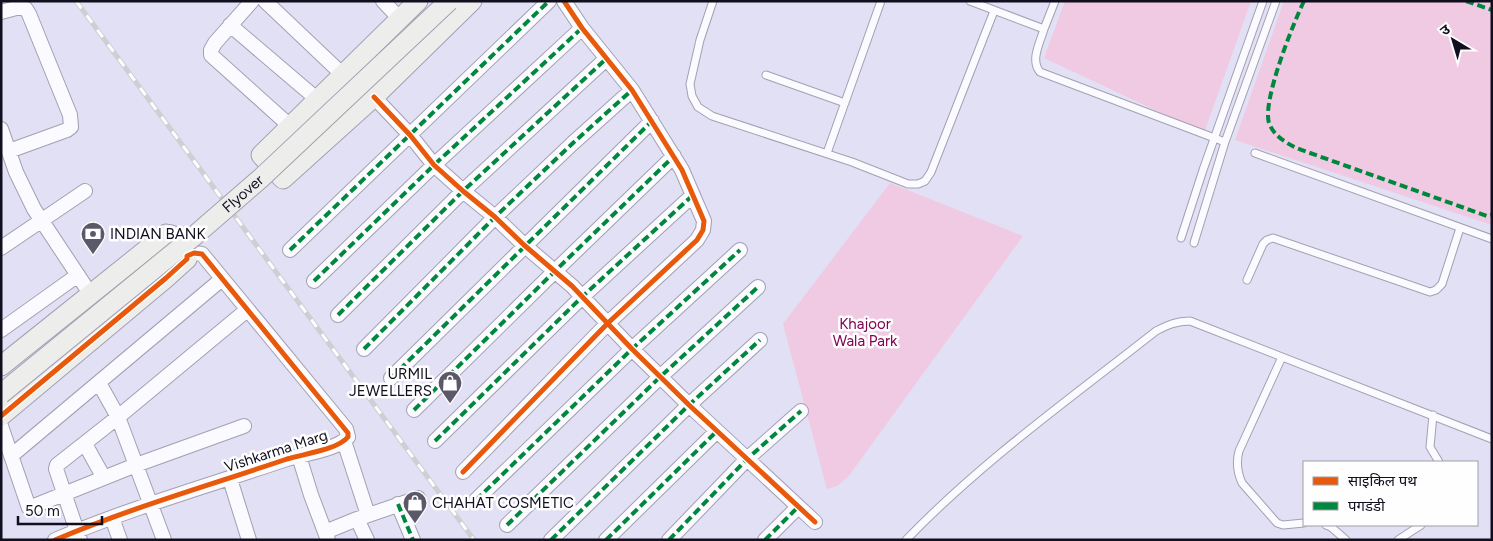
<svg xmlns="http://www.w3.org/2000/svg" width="1493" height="541" font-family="Figtree,'Noto Sans Devanagari',sans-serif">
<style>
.green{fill:#f0c9e3}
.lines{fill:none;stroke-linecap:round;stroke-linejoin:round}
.lane-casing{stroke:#a2a0b1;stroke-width:9}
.street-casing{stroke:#a2a0b1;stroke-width:16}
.secondary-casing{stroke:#a2a0b1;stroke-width:21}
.lane{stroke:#fbfafe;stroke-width:7}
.street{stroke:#fbfafe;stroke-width:14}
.secondary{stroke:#ededec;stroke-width:19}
.rail-casing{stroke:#ceced4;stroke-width:5}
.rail{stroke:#fefefe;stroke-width:3;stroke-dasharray:9;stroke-linecap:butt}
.secondary-bridge-casing{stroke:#a2a0b1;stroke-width:21;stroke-linecap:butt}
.secondary-bridge{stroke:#ededec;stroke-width:19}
.quiet{stroke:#00873e;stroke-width:4;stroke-dasharray:8 4;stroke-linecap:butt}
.cycleway-casing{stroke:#fefefe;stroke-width:8}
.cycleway{stroke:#e8590c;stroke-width:5}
.labels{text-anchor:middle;stroke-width:5;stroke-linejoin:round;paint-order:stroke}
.street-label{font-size:15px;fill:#110e1e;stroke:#fefefe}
.poi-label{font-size:15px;fill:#110e1e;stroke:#fefefe;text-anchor:start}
.park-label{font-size:15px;fill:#820254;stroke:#fefefe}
</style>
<rect width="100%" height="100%" fill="#e2e0f5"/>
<path class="green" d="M1065,1h186l-47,132 -160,-75z
M1284,1h208v224l-257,-85z
M890,183l133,53 -175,241 -11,9 -10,3 -44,-165z"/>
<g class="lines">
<defs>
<path id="lane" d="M713,1l-13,39 -10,44 2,12 6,11 14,9 140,46 56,22h10l7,-3 6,-9 63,-161
M970,1l74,28 11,-28
M1044,29c-4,14 -14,31 -4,43l185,70
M766,75l79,28
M827,153l54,-152
M1255,153l237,86
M1181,238l22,-68 60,-169
M1194,243l31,-101 51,-141
M1247,280l16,-36 4,-4 6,-2 157,54 6,-2 6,-6 18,-56
M1282,357l-43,94c-3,11 -2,21 3,32l35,40 6,2 21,-2
M1433,415l-3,32 9,15
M1326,525l5,2 15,13
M906,540c75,-78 165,-142 250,-209 12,-6 20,-10 34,-10l302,118
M1398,540l23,-15"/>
<path id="street" d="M252,1l-37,42 -4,7v5l79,71
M265,1l78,74
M383,1l17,18
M1,12l19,-5 6,2 3,5 41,101 1,12 -4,3 -58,21
M230,25l88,75
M374,97l36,38 24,30 29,26 32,26 29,28 48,41 60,63 57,56 126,117
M1,129l15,43 18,37 57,86
M1,248l84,-57
M290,250l259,-249
M314,281l120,-116 148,-137
M338,315l125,-124 143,-132
M1,330l77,-55
M364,349l131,-132 78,-74 59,-53
M391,378l261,-257
M99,383l19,34 46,123
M414,410l141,-139 119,-115
M1,426l28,82 107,-43 108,-39
M344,441l24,74
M435,441l148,-145 110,-101
M85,444l19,34
M11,456l211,-177
M299,456l12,39 17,45
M463,472l145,-149 89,-83 6,-10 1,-9 -22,-51 -50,-80 -50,-62 -18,-27
M230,479l19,61
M476,500l156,-151 108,-99
M398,504l15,36
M112,518l8,22
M357,519l10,21
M507,525l153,-148 98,-90
M325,532l32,-13 61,-21
M55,540c75,-32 155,-55 232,-81 16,-5 50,-9 61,-22l-2,-8 -144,-175 -8,-1 -7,3
M80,540l-24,-71 1,-4 61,-48 129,-107
M551,540l138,-135 71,-65
M606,540l111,-109
M669,540l78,-81 54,-48
M765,540l33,-33"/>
<path id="secondary" d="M418,1l-157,154 22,24 91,-82 98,-96
M1,366l165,-132 6,1 15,21v3l-21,19 -165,138"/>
</defs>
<use href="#lane" class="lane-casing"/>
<use href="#street" class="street-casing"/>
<use href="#secondary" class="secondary-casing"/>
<use href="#lane" class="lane"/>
<use href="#street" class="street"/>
<use href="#secondary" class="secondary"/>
<defs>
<path id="rail" d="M76,1l398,539"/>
</defs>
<use href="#rail" class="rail-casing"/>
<use href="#rail" class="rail"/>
<defs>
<g id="secondary-bridge">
<path id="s1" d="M1,394l192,-157 68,-59 188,-177"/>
</g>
</defs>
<use href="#secondary-bridge" class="secondary-bridge-casing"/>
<use href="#secondary-bridge" class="secondary-bridge"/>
<path class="quiet" d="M1304,1c-11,23 -42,100 -35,122 5,13 16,19 27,25l191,68 5,-1
M1466,1l26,9
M290,250l259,-249
M314,281l120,-116 148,-137
M338,315l125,-124 143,-132
M364,349l131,-132 78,-74 59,-53
M391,378l261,-257
M414,410l141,-139 119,-115
M435,441l148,-145 110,-101
M476,500l156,-151 108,-99
M398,504l15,36
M507,525l153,-148 98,-90
M551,540l138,-135 71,-65
M606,540l111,-109
M669,540l78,-81 54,-48
M765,540l33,-33"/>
<defs>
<path id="cycleway" d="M374,97l36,38 24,30 29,26 32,26 29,28 48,41 60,63 57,56 126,117
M1,416l165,-138 21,-19v-3l7,-3 8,1 146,179v4c-11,13 -45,17 -61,22 -77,26 -157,49 -232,81
M463,472l145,-149 89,-83 6,-10 1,-9 -22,-51 -50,-80 -50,-62 -18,-27"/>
</defs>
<use href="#cycleway" class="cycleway-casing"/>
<use href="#cycleway" class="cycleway"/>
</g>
<defs>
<symbol id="bank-pin" viewBox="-11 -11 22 30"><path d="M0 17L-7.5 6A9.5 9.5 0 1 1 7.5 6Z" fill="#5a5869" stroke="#fefefe"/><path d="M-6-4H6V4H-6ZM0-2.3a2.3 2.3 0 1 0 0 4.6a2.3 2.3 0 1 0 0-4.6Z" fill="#fff"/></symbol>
<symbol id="shop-pin" viewBox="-11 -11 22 30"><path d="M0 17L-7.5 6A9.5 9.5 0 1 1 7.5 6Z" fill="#5a5869" stroke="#fefefe"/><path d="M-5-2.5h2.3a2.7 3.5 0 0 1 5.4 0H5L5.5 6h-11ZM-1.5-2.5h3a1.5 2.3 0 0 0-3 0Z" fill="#fff"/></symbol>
</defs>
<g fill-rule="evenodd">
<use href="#bank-pin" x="79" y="220" width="28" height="38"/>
<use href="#shop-pin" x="436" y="369" width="28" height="38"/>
<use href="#shop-pin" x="401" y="489" width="28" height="38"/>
</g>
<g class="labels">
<g class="street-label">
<text dy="5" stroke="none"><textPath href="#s1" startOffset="314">Flyover</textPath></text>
<text transform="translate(276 451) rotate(-18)" y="5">Vishkarma Marg</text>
</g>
<g class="poi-label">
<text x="110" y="239">INDIAN BANK</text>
<text x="432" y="379" text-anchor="end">URMIL<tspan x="432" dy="17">JEWELLERS</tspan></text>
<text x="432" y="508">CHAHAT COSMETIC</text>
</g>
<g class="park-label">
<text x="865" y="329">Khajoor<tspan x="865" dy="17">Wala Park</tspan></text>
</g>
</g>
<rect width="1493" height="541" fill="none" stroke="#110e1e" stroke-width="5"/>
<rect x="1303" y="461" width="175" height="65" fill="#fefefe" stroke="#9f9ea4"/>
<rect x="1313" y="477" width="25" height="8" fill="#e8590c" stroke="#9f9ea4"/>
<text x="1348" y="486" font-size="15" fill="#110e1e">साइकिल पथ</text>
<rect x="1313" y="502" width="25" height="8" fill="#00873e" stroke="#9f9ea4"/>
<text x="1348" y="511" font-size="15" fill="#110e1e">पगडंडी</text>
<g transform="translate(1453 40) rotate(322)" stroke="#fefefe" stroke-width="4" paint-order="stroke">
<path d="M0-4L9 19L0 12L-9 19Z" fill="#110e1e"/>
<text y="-8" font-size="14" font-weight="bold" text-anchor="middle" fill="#110e1e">उ</text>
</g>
<path d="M18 516v8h84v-8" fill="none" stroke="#110e1e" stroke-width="2.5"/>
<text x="25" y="516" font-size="15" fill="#110e1e" stroke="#fefefe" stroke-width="4" paint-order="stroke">50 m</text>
</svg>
